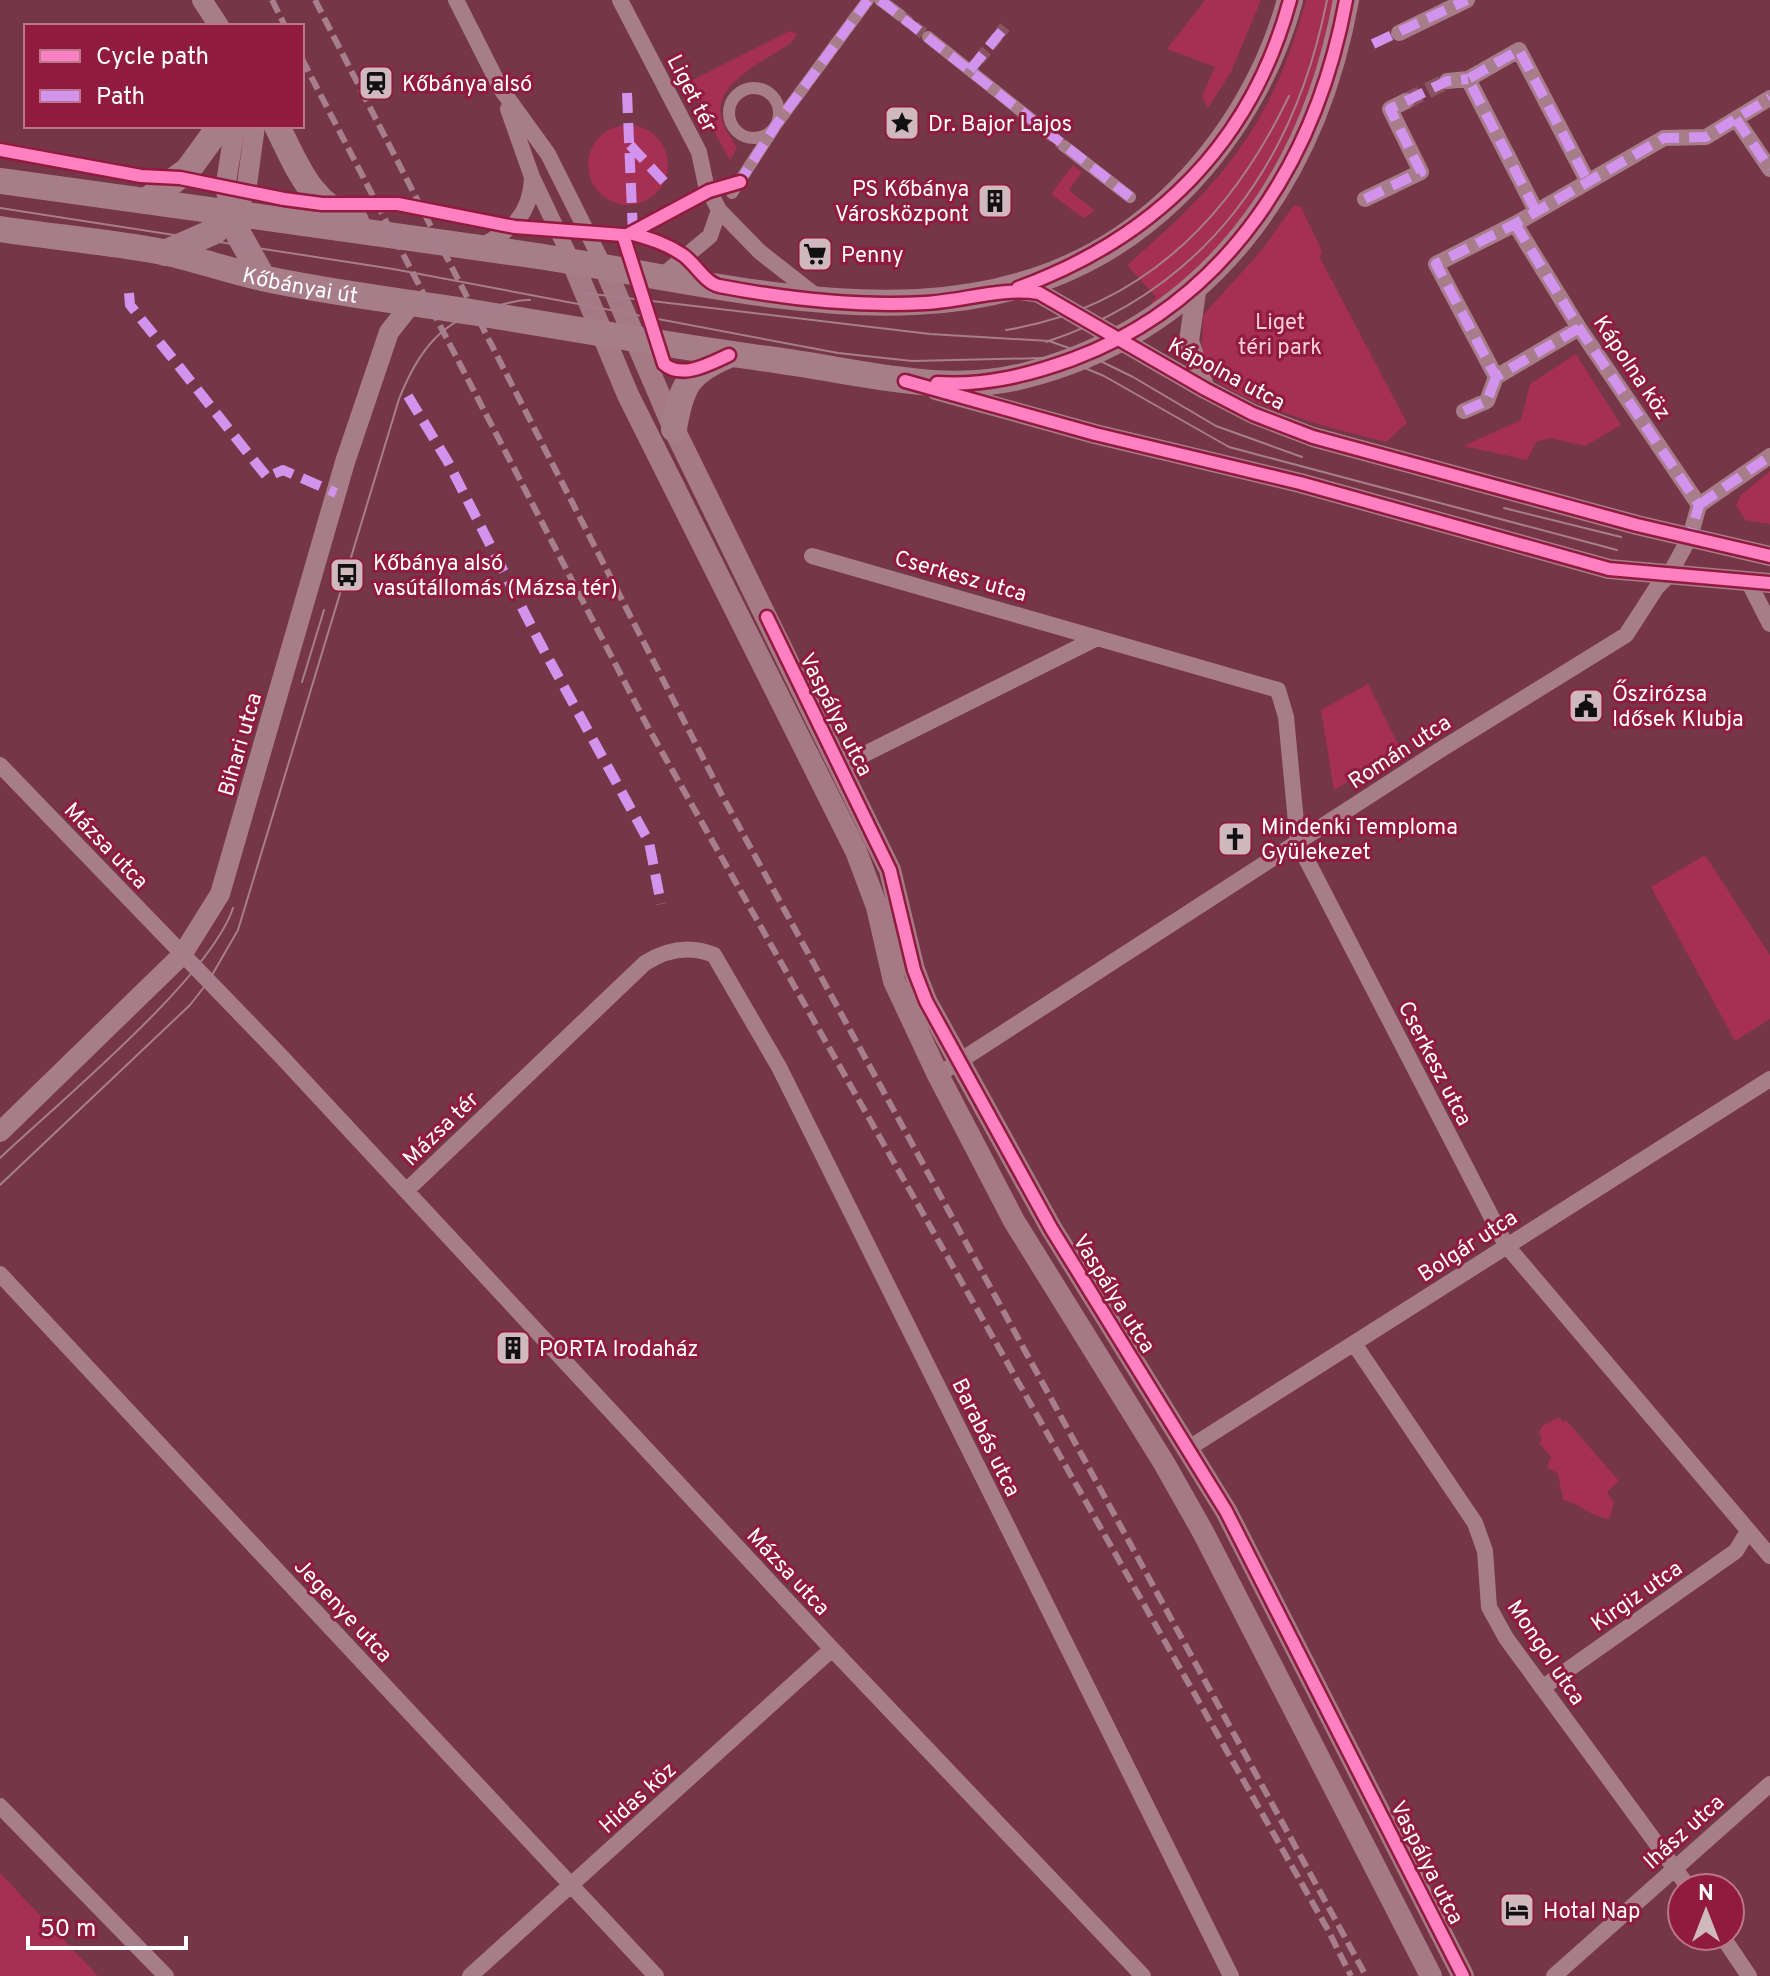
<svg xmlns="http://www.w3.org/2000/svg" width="1770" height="1976" font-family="Overpass,sans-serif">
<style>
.green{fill:#a62f54}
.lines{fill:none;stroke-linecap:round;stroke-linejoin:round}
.pedestrian-tunnel{stroke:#8a5463;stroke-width:12;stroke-dasharray:12 6;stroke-linecap:butt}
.minor-tunnel{stroke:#8a5463;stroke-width:16;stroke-dasharray:16 8;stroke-linecap:butt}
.pedestrian{stroke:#a87d8a;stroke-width:12}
.minor{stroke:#a87d8a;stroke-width:16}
.tertiary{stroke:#a87d8a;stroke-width:20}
.secondary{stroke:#a57985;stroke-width:22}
.primary{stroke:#a77d89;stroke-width:26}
.tram{stroke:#a77e8b;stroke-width:2}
.rail{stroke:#a77e8b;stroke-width:6;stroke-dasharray:14 6;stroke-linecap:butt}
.quiet{stroke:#d193ec;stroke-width:10;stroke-dasharray:20 10;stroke-linecap:butt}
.cycleway-casing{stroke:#901b3e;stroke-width:17}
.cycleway{stroke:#ff80c0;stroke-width:12}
.labels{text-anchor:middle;stroke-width:6;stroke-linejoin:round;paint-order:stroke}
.poi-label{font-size:22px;fill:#fff;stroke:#901b3e;text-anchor:start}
.street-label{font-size:22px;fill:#fff;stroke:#901b3e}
.park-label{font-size:22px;fill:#fad0dd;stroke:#901b3e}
</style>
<rect width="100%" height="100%" fill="#753648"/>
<path class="green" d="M1205,0h56l-30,72 -23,36 -6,-12 13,-29 -48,-18z
M1306,0h29l-15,71 -25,71 -70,106 -69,60 -5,-5 5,-6 -29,-32c97,-84 144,-138 179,-265z
M789,31l8,3 -6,9c-24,17 -80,40 -69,76 2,10 10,20 15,29l-7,12 -43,-77z
M588 165a40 40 0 1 1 80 0a40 40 0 1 1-80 0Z
M1073,165l9,7 -13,18 26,21 -12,7 -32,-24z
M1294,205l7,2 21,44 -2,7 87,165 -21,19c-36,-9 -170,-41 -181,-77 -5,-15 -2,-35 -2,-50l58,-64z
M1576,354l45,71 -36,21 -35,-8 -14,4 -9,18 -64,-14 58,-26 9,-36z
M1770,471v53l-25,-4 -9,-15 5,-10z
M1368,684l33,66 -67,40 -13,-80z
M1705,855l65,100v64l-35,22 -84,-154z
M1559,1417l4,5 3,-2 53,61 -12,11 7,11 -5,16c-20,-3 -28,-15 -46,-19l-5,-26 -11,-7 4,-10 -12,-14 3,-3 -3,-7 3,-7z
M0,1873l98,103h-98z"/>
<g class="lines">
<path class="pedestrian-tunnel" d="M900,15l28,22
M979,60l26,-33
M1031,119l33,27"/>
<path class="minor-tunnel" d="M1406,101l41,-20"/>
<path class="pedestrian" d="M880,0l20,15
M928,37l103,82
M729 113a25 25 0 1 1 50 0a25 25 0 1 1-50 0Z
M1064,146l66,51
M732,193l44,-68 92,-125"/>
<path class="minor" d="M456,0l45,89 47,65 56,112
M620,0l79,152 7,33 13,25 41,42 55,43
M1399,33l68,-33
M1447,81l21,-2
M508,109l24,68 40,84
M1736,119l34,50
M1365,199l56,-27 -31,-63 16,-8
M1536,211l-68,-132 51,-29 69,132
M480,247c31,-18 50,-30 52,-68
M662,276l48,-40 9,-26
M1579,328l-83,49 -60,-113 79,-40 149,-86 42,-1 64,-39
M1464,411l23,-10 9,-24
M1699,505l71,-49
M812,556l466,134 8,27 12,126 208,402 264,311
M1747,579l23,45
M0,765l279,289 553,595 311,327
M841,766l256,-128
M938,1075l502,-325 186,-115 31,-48 12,-12 21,-38 9,-32 -120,-177 -64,-104
M406,1191l239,-228c22,-14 45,-18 69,-8l65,112 452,909
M0,1274l656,702
M1355,1345l120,178 10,28 4,56 17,31 183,250
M1189,1448l581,-369
M1542,1688l194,-137 12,-20
M0,1806l166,170
M1722,1936l27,40
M470,1976l362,-327
M1554,1976l216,-192"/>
<path class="tertiary" d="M202,0l17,26
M233,212l13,-20 9,-66
M233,212l-8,-23 10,-63
M1197,285l-8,56 16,48
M1014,289l25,4 166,96 48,25 60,23 324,88 133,31
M936,390l159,44 205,49 309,86 161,14
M0,1132l182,-177 38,-61 125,-432 44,-130 23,-29"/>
<path class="secondary" d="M572,261l56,134 228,456 21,56 17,74 44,94 76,146 150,242 39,69 228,444
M604,266l70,163 216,441 24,100 12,31 125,227 175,283 237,465"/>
<g class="primary">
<path d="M277,126c20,40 33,79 79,95"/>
<path d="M0,181c175,24 349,48 524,73 218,31 468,117 649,-57 55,-53 97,-123 117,-197"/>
<path d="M146,201l42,-31 32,-44"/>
<path d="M233,212l6,23 24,43"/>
<path id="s1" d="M0,229c54,8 109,13 163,23 34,7 66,19 99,26 69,15 140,23 209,34 104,17 207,35 311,49 79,11 161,35 241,15 185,-47 290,-195 323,-376"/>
<path d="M165,253l50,-22 18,-19"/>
<path d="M674,429c7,-43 14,-57 55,-74"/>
</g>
<path class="tram" d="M0,208l393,61 445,84 74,8 132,-3 24,3 36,15 125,71 388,103
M584,293l346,41 119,7 37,13 47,23 83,49 86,31
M1006,330c137,-22 225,-113 283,-234
M1046,342c161,-53 249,-181 281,-342
M1504,508l117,29
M302,682l22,-72
M0,1158c58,-55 210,-180 233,-250
M0,1185l190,-180 18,-23 30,-52 161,-531c19,-48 43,-80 94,-92 12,-3 25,-8 37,-7"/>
<path class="rail" d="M272,0l13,26
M315,0l409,799 642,1177
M302,59l347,670 679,1201 23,46"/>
<path class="quiet" d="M880,0l250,197
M1373,44l94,-44
M970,70l35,-43
M627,93l6,141
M1736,119l34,50
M630,145l38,41
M737,186l39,-61 92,-125
M1365,199l56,-27 -31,-63 57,-28 21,-2
M1536,211l-68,-132 51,-29 69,132
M1515,224l64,104 120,177 -9,32
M129,293l1,12 137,172 16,-7 53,23
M1579,328l-83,49 -60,-113 79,-40 149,-86 42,-1 64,-39
M408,396l40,66 92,181 109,199 12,62
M1464,411l23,-10 9,-24
M1699,505l71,-49"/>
<defs>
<path id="cycleway" d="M0,150l141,26 39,2 104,21 38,5h76l117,23 108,8 41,129c18,16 47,-1 65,-9
M633,234c18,5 34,10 50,21 12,8 22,28 36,31 68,13 138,21 206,17 39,-2 76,-16 114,-10l166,96 48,25 60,23 324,88 133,31
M627,235l82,-44 31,-9
M1018,288c137,-50 233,-144 272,-288
M905,381l190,53 205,49 309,86 161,14
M937,383c48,3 92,-8 136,-24 156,-58 244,-201 273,-359
M767,617l123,253 24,100 12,31 125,227 175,283 237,465"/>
</defs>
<use href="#cycleway" class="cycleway-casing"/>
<use href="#cycleway" class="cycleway"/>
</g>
<defs>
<symbol id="station-square" viewBox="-11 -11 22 22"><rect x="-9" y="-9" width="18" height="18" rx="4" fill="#cfb9bf" stroke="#901b3e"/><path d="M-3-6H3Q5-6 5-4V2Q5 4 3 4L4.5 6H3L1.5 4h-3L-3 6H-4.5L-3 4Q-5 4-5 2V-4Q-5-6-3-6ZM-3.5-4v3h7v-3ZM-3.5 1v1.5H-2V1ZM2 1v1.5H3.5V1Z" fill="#111"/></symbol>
<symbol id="sight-square" viewBox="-11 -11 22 22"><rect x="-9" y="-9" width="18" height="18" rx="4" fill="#cfb9bf" stroke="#901b3e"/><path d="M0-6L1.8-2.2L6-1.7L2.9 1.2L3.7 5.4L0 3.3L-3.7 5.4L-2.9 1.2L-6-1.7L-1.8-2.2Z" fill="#111"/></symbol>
<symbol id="building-square" viewBox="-11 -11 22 22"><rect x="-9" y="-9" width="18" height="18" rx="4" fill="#cfb9bf" stroke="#901b3e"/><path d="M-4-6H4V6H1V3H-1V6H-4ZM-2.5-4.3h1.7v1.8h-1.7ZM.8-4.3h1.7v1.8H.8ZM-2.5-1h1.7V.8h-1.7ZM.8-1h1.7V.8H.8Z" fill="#111"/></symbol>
<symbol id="supermarket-square" viewBox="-11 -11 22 22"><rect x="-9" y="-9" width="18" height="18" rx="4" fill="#cfb9bf" stroke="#901b3e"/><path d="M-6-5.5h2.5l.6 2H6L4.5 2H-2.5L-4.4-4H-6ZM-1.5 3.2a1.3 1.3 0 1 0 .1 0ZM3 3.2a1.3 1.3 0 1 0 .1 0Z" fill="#111"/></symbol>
<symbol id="bus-square" viewBox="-11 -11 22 22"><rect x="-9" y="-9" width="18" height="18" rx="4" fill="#cfb9bf" stroke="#901b3e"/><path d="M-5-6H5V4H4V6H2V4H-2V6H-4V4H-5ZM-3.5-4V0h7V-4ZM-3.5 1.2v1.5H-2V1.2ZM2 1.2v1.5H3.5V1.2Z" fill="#111"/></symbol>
<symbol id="civic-square" viewBox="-11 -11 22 22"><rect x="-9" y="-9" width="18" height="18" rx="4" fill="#cfb9bf" stroke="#901b3e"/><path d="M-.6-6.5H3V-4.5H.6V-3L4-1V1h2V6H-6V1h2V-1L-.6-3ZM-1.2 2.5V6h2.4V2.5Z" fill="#111"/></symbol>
<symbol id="church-square" viewBox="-11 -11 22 22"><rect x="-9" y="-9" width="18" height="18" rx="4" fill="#cfb9bf" stroke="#901b3e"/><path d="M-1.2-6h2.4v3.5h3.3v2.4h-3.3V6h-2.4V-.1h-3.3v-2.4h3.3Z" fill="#111"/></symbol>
<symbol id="hotel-square" viewBox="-11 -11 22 22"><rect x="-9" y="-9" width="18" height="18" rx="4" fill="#cfb9bf" stroke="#901b3e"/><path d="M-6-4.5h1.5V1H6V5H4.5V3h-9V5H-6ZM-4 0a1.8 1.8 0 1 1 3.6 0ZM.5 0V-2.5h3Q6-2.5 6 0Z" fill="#111"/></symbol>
</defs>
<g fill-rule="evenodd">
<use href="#station-square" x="356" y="63" width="40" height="40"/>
<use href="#sight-square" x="882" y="103" width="40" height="40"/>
<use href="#building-square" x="975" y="181" width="40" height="40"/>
<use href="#supermarket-square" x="795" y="234" width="40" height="40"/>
<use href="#bus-square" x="327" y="555" width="40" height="40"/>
<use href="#civic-square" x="1566" y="686" width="40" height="40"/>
<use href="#church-square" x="1215" y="819" width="40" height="40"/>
<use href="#building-square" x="493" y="1328" width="40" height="40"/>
<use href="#hotel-square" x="1497" y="1890" width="40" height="40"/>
</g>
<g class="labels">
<g class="poi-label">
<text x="402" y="91">Kőbánya alsó</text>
<text x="928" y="131">Dr. Bajor Lajos</text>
<text x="969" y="196" text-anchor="end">PS Kőbánya<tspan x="969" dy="25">Városközpont</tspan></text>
<text x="841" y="262">Penny</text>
<text x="373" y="570">Kőbánya alsó<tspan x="373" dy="25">vasútállomás (Mázsa tér)</tspan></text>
<text x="1612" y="701">Őszirózsa<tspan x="1612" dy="25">Idősek Klubja</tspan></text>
<text x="1261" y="834">Mindenki Temploma<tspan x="1261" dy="25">Gyülekezet</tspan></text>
<text x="539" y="1356">PORTA Irodaház</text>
<text x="1543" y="1918">Hotal Nap</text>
</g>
<g class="street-label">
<text transform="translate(693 93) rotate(63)" y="8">Liget tér</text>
<text dy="8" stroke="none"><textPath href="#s1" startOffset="306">Kőbányai út</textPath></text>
<text transform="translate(1633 367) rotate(56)" y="8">Kápolna köz</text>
<text transform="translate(1227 373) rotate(28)" y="8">Kápolna utca</text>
<text transform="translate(961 575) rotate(16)" y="8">Cserkesz utca</text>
<text transform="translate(837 714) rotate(63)" y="8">Vaspálya utca</text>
<text transform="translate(239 744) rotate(-74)" y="8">Bihari utca</text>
<text transform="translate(1399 751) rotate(-33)" y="8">Román utca</text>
<text transform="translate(107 845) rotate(46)" y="8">Mázsa utca</text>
<text transform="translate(1436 1063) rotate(63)" y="8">Cserkesz utca</text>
<text transform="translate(440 1128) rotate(-44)" y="8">Mázsa tér</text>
<text transform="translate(1467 1245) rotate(-33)" y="8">Bolgár utca</text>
<text transform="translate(1115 1293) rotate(58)" y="8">Vaspálya utca</text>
<text transform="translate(987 1437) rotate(64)" y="8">Barabás utca</text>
<text transform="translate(789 1571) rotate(47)" y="8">Mázsa utca</text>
<text transform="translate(1636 1595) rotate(-35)" y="8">Kirgiz utca</text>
<text transform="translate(344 1610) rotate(47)" y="8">Jegenye utca</text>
<text transform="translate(1547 1652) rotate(56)" y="8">Mongol utca</text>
<text transform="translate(637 1797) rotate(-42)" y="8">Hidas köz</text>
<text transform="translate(1683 1831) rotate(-42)" y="8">Ihász utca</text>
<text transform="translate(1428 1862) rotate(63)" y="8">Vaspálya utca</text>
</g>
<g class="park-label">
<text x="1280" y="329">Liget<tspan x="1280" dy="25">téri park</tspan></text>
</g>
</g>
<rect x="24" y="24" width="280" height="104" fill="#901b3e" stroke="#bc768b" stroke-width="2"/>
<rect x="40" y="50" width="40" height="12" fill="#ff80c0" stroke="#bc768b" stroke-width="2"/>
<text x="96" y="64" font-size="24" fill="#ffffff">Cycle path</text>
<rect x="40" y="90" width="40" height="12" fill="#d193ec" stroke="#bc768b" stroke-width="2"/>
<text x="96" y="104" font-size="24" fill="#ffffff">Path</text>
<g transform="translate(1706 1912)"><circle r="38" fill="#901b3e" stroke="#bc768b" stroke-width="2"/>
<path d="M0-6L14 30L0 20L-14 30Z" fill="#cfb9bf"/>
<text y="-12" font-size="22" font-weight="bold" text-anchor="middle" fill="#ffffff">N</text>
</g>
<path d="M28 1936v12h158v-12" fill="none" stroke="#ffffff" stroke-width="4"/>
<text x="40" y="1936" font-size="24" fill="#ffffff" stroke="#901b3e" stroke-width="6" paint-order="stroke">50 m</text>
</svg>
